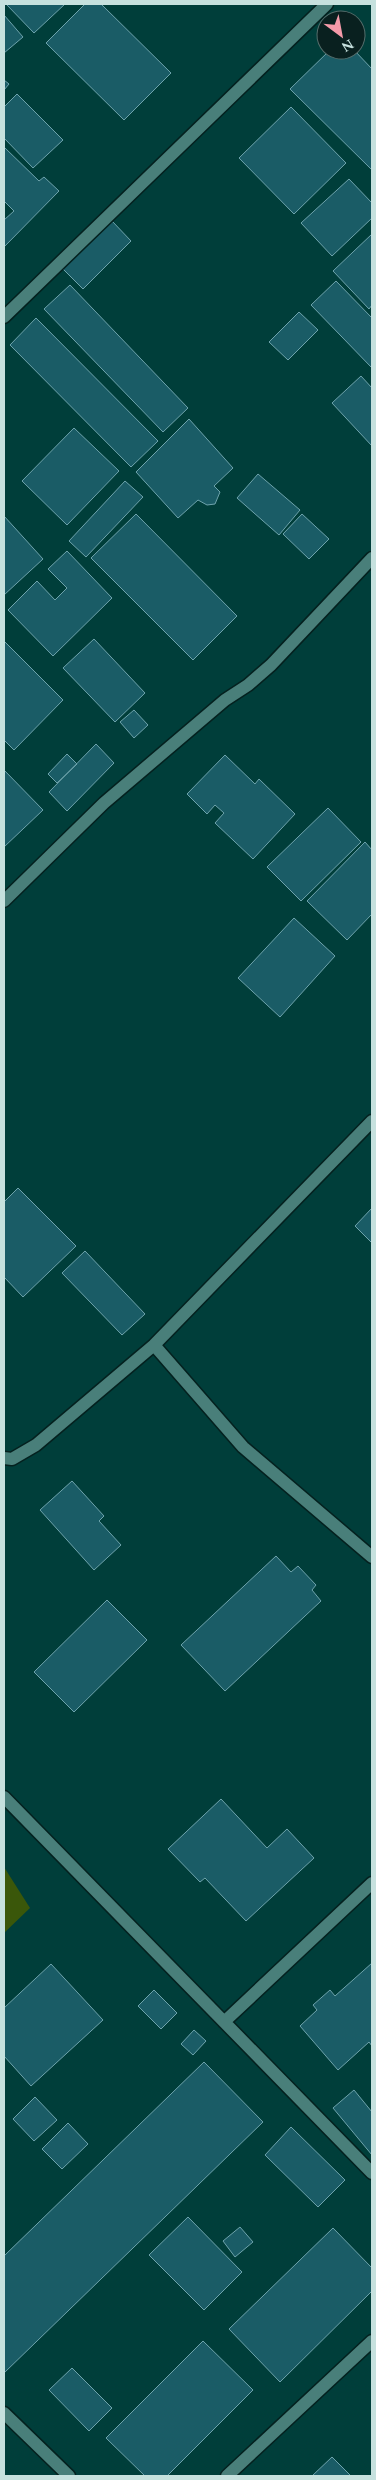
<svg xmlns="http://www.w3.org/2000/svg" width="376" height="2480" font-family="Spectral,serif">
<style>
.green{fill:#3a570a}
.building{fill:#1a5c66;stroke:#6ea3ac}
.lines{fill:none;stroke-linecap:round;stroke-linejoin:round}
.street-casing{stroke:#04211f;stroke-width:15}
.street{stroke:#497f7a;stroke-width:12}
</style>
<rect width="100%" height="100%" fill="#003e3a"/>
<path class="green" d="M4,1867l26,41 -26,25z"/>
<path class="building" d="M6,4h59l-31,29z
M85,4h16l70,69 -47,47 -78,-77z
M4,15l19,22 -19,16z
M330,50h24l18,19v101l-82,-81z
M4,80l5,4 -5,6z
M17,94l46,46 -30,28 -29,-30v-31z
M291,107l55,56 -52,51 -55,-56z
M4,147l35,34 5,-4 15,14 -55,56v-27l10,-9 -10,-10z
M349,179l23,24v15l-40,38 -31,-33z
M112,221l19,20 -48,48 -20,-20z
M372,234v71l-3,4 -36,-38z
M336,281l36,37v50l-61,-63z
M70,285l118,123 -25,24 -119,-123z
M299,312l19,18 -30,30 -19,-18z
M36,318l122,123 -27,26 -121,-122z
M361,376l11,12v58l-40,-43z
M189,419l44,49 -19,18 6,6 -5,12 -8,1 -9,-5 -20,18 -42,-46z
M74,428l45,43 -52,54 -45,-44z
M258,474l42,36 -21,25 -42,-37z
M125,481l18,16 -57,60 -17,-16z
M136,514l101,102 -44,44 -102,-102z
M302,514l27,25 -20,20 -26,-25z
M4,516l39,43 -39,36z
M67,551l45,47 -59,58 -45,-46 29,-29 18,19 12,-12 -19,-19z
M94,639l51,54 -30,29 -52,-54z
M4,641l59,59 -49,50 -10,-10z
M134,710l14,15 -14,13 -14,-16z
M96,744l18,19 -47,48 -18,-19z
M67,754l10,10 -20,19 -9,-9z
M225,755l30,29 4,-5 36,35 -42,45 -38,-36 9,-10 -9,-8 -8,9 -20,-20z
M4,770l39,40 -39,37z
M328,808l33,34 -60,59 -34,-34z
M365,842l7,8v64l-25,26 -40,-39z
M294,918l41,38 -55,61 -42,-39z
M18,1188l58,58 -53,51 -19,-20v-75z
M372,1208v35l-17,-17z
M85,1251l60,63 -23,21 -60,-62z
M72,1481l32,35 -5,5 22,24 -27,25 -54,-60z
M276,1556l15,16 7,-6 18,19 -4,5 9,11 -96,90 -44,-46z
M107,1600l40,40 -73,72 -40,-40z
M221,1799l46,49 20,-19 27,29 -68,63 -41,-43 -5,4 -32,-33z
M372,1963v83l-3,-4 -31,28 -38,-44 17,-16 -4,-5 17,-15 5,6z
M51,1964l52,56 -72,66 -27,-30v-48z
M154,1990l23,23 -16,16 -23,-23z
M194,2030l12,11 -13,14 -12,-11z
M204,2062l59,60 -259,251v-117z
M354,2090l18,22v43l-39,-47z
M35,2097l22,23 -23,21 -21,-22z
M68,2123l20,21 -26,25 -20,-20z
M291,2127l54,53 -27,27 -53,-52z
M188,2217l54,55 -38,38 -55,-55z
M240,2227l13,15 -18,15 -12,-16z
M333,2228l39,40v23l-92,91 -51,-53z
M203,2341l50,49 -86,86h-22l-39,-38z
M72,2368l40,40 -23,23 -40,-41z
M332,2457l19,19h-39z"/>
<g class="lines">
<defs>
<path id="street" d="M4,317l323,-313
M4,901l100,-98 121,-103 23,-15 23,-20 101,-107
M154,1345l89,102 129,110
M4,1458l8,1 24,-14 118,-100 218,-224
M4,1797l368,376
M224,2022l148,-139
M4,2413l65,63
M227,2476l145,-135"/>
</defs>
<use href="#street" class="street-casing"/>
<use href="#street" class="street"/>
</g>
<rect width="376" height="2480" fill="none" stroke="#c6e1de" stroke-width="10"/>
<g transform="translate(341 35) rotate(148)"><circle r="24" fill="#09201f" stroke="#556d6b"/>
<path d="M0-4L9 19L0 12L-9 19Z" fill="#f39aa9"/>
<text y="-8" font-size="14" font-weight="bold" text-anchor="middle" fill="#c6e1de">N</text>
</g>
</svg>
